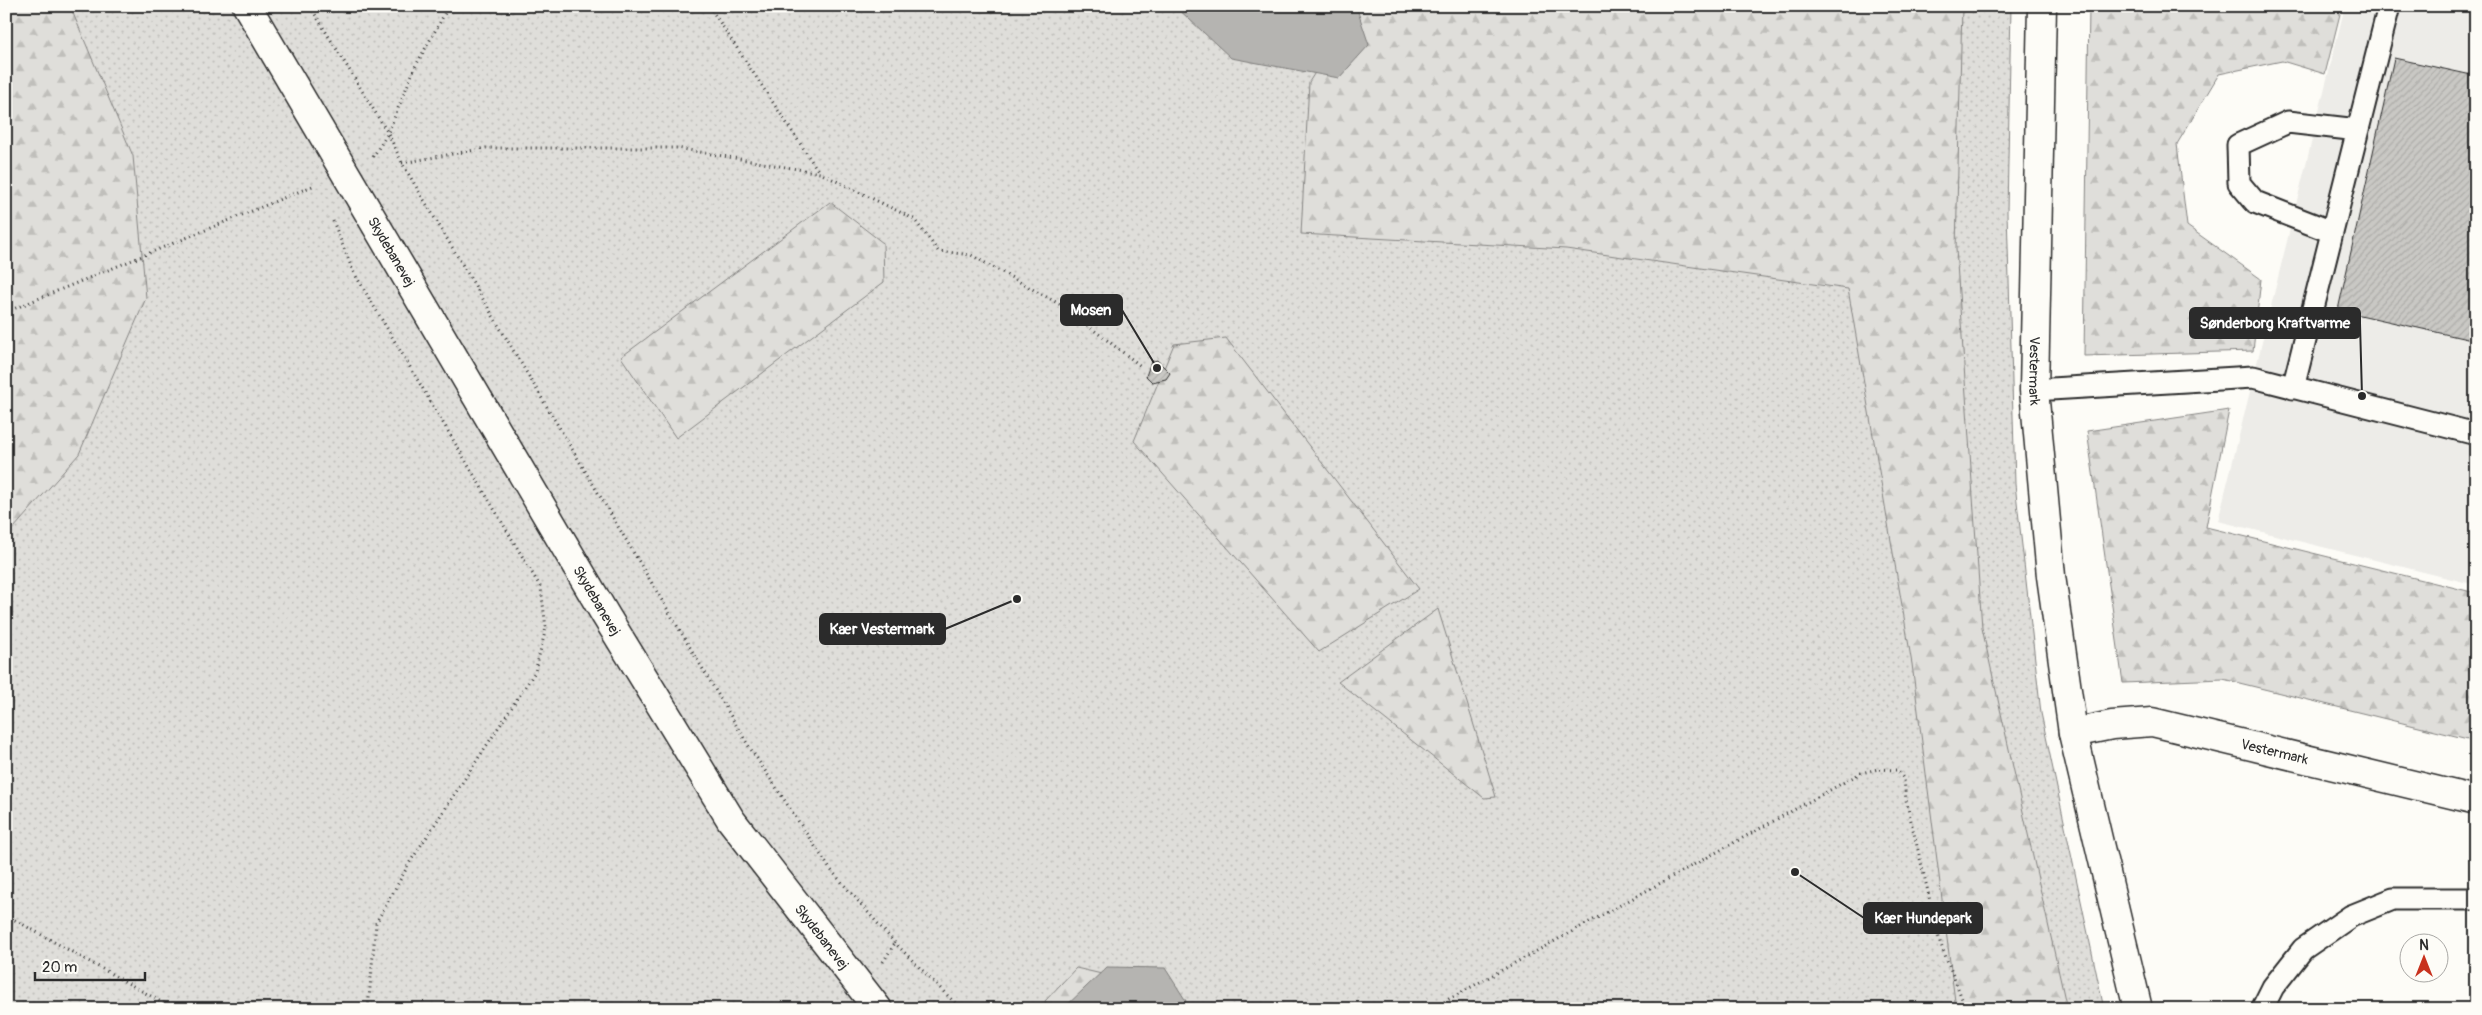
<svg xmlns="http://www.w3.org/2000/svg" width="2482" height="1015" font-family="Pangolin,sans-serif">
<style>
.built{fill:#edece8}
.grass{fill:url(#grass-dots);stroke:#858482}
.forest{fill:url(#forest-firs);stroke:#858482}
.water{fill:#b5b4b1;stroke:#7e7d7b}
.building{fill:url(#building-hatch);stroke:#2b2b2b}
.lines{fill:none;stroke-linecap:round;stroke-linejoin:round}
.lane-casing{stroke:#2b2b2b;stroke-width:25}
.street-casing{stroke:#2b2b2b;stroke-width:31}
.secondary-casing{stroke:#2b2b2b;stroke-width:31}
.path{stroke:#2b2b2b;stroke-width:3;stroke-dasharray:1 4;stroke-linecap:butt}
.lane{stroke:#fdfcf7;stroke-width:21}
.street{stroke:#fdfcf7;stroke-width:28}
.secondary{stroke:#fdfcf7;stroke-width:28}
.labels{text-anchor:middle;stroke-width:4.5;stroke-linejoin:round;paint-order:stroke}
.street-label{font-size:14px;fill:#2b2b2b;stroke:#fdfcf7}
.leader{fill:none;stroke:#2b2b2b;stroke-width:2}
.callout-dot{fill:#2b2b2b;stroke:#fdfcf7;stroke-width:2}
.callout{fill:#2b2b2b;stroke:#2b2b2b;stroke-width:2}
.callout-label{font-size:15px;text-anchor:middle;font-weight:bold;fill:#fff}
</style>
<defs>
<pattern id="grass-dots" width="8" height="8" patternUnits="userSpaceOnUse" patternTransform="scale(1.25)"><rect width="8" height="8" fill="#dfdeda"/><path d="M2 2h.1M6 6h.1" fill="none" stroke="#c0bfbb" stroke-width="1.8" stroke-linecap="round"/></pattern>
<pattern id="forest-firs" width="22" height="20" patternUnits="userSpaceOnUse" patternTransform="scale(1.25)"><rect width="22" height="20" fill="#dfdeda"/><path d="M5 1l3.5 6h-7zM16 11l3.5 6h-7z" fill="#c0bfbb"/></pattern>
<pattern id="building-hatch" width="6" height="6" patternUnits="userSpaceOnUse" patternTransform="scale(1.25)"><rect width="6" height="6" fill="#c9c8c4"/><path d="M-1 1l2-2M0 6l6-6M5 7l2-2" fill="none" stroke="#adaca9"/></pattern>
</defs>
<rect width="100%" height="100%" fill="#fdfcf7"/>
<filter id="ink" filterUnits="userSpaceOnUse"><feTurbulence type="fractalNoise" baseFrequency=".02" numOctaves="2"/><feDisplacementMap in="SourceGraphic" scale="10" xChannelSelector="R" yChannelSelector="G"/><feConvolveMatrix kernelMatrix="1 2 1 2 8 2 1 2 1" color-interpolation-filters="sRGB"/></filter>
<g filter="url(#ink)">
<path class="built" d="M2345,6h131v579l-258,-64z"/>
<path class="grass" d="M6,6h2005l-4,206 8,272 26,229 63,296h-2098z"/>
<path class="forest" d="M6,6h64l63,150 13,142 -67,156 -73,83z
M1357,6h605l-6,243 26,379 85,381h-111l-44,-345 -64,-375 -282,-40 -265,-15 8,-152z
M2089,6h253l-17,68 -43,-13 -63,13 -42,70 10,82 74,53 -8,72 -169,5z
M830,202l53,41 1,39 -208,156 -55,-81z
M1226,338l193,251 -100,63 -185,-211 40,-97z
M2229,410l-23,117 270,66v148l-253,-62 -100,4 -36,-252z
M1438,609l58,188 -12,1 -146,-116z
M1076,968l30,7 6,34h-66l-1,-8z"/>
<path class="water" d="M1175,6h181l13,39 -30,33 -108,-20z
M1107,967l58,1 21,33 -6,8h-117z"/>
<path class="building" d="M2394,58l82,18v265l-138,-31z
M1157,360l13,13 -4,6 -14,3 -6,-6 5,-14z"/>
<g class="lines">
<defs>
<path id="lane" d="M2332,232l-77,-30 -16,-19 -1,-38 50,-23 70,8
M2293,388l96,-382
M2034,390l219,-13 223,57
M2262,1009l11,-22 30,-38 48,-33 42,-17h83"/>
<g id="street">
<path id="s1" d="M247,6l359,610 125,204 147,189"/>
<path id="s2" d="M2073,733l39,-8 40,-3 324,78"/>
</g>
<g id="secondary">
<path id="s3" d="M2042,6l-8,384 17,186 22,157 65,276"/>
</g>
</defs>
<use href="#lane" class="lane-casing"/>
<use href="#street" class="street-casing"/>
<use href="#secondary" class="secondary-casing"/>
<path class="path" d="M310,6l78,127 14,30 346,582 82,124 65,74 66,66
M709,6l110,166
M373,157l15,-24 27,-66 34,-61
M402,163l84,-15h191l143,25 94,46 24,32 33,4 90,50 81,62
M333,221l20,50 188,317 5,40 -11,44 -125,190 -34,61 -8,86
M6,312l309,-127
M6,915l168,94
M883,962l12,-19
M1431,1009l430,-236 17,-4 19,1 7,9 2,21 34,142 26,67"/>
<use href="#lane" class="lane"/>
<use href="#street" class="street"/>
<use href="#secondary" class="secondary"/>
</g>
</g>
<g class="labels">
<g class="street-label">
<text dy="5" stroke="none"><textPath href="#s1" startOffset="285">Skydebanevej</textPath></text>
<text dy="5" stroke="none"><textPath href="#s3" startOffset="365">Vestermark</textPath></text>
<text dy="5" stroke="none"><textPath href="#s1" startOffset="690">Skydebanevej</textPath></text>
<text dy="5" stroke="none"><textPath href="#s2" startOffset="206">Vestermark</textPath></text>
<text dy="5" stroke="none"><textPath href="#s1" startOffset="1095">Skydebanevej</textPath></text>
</g>
</g>
<path class="leader" d="M1157 368L1122 310M2362 396L2360 323M1017 599L945 629M1795 872L1864 918"/>
<g class="callout-dot">
<circle cx="1157" cy="368" r="5"/>
<circle cx="2362" cy="396" r="5"/>
<circle cx="1017" cy="599" r="5"/>
<circle cx="1795" cy="872" r="5"/>
</g>
<g class="callout">
<rect x="1061" y="295" width="61" height="30" rx="5"/>
<rect x="2190" y="308" width="170" height="30" rx="5"/>
<rect x="820" y="614" width="125" height="30" rx="5"/>
<rect x="1864" y="903" width="118" height="30" rx="5"/>
</g>
<g class="callout-label">
<text x="1091" y="315">Mosen</text>
<text x="2275" y="328">Sønderborg Kraftvarme</text>
<text x="882" y="634">Kær Vestermark</text>
<text x="1923" y="923">Kær Hundepark</text>
</g>
<rect width="2482" height="1015" fill="none" stroke="#fdfcf7" stroke-width="25"/>
<rect x="12" y="12" width="2457" height="990" fill="none" stroke="#2b2b2b" stroke-width="2" filter="url(#ink)"/>
<g transform="translate(2424 958)"><circle r="24" fill="#fdfcf7" stroke="#a9a8a5"/>
<path d="M0-4L9 19L0 12L-9 19Z" fill="#c8321e"/>
<text y="-8" font-size="14" font-weight="bold" text-anchor="middle" fill="#2b2b2b">N</text>
</g>
<path d="M35 972v8h110v-8" fill="none" stroke="#2b2b2b" stroke-width="2.5"/>
<text x="42" y="972" font-size="15" fill="#2b2b2b" stroke="#fdfcf7" stroke-width="4" paint-order="stroke">20 m</text>
</svg>
